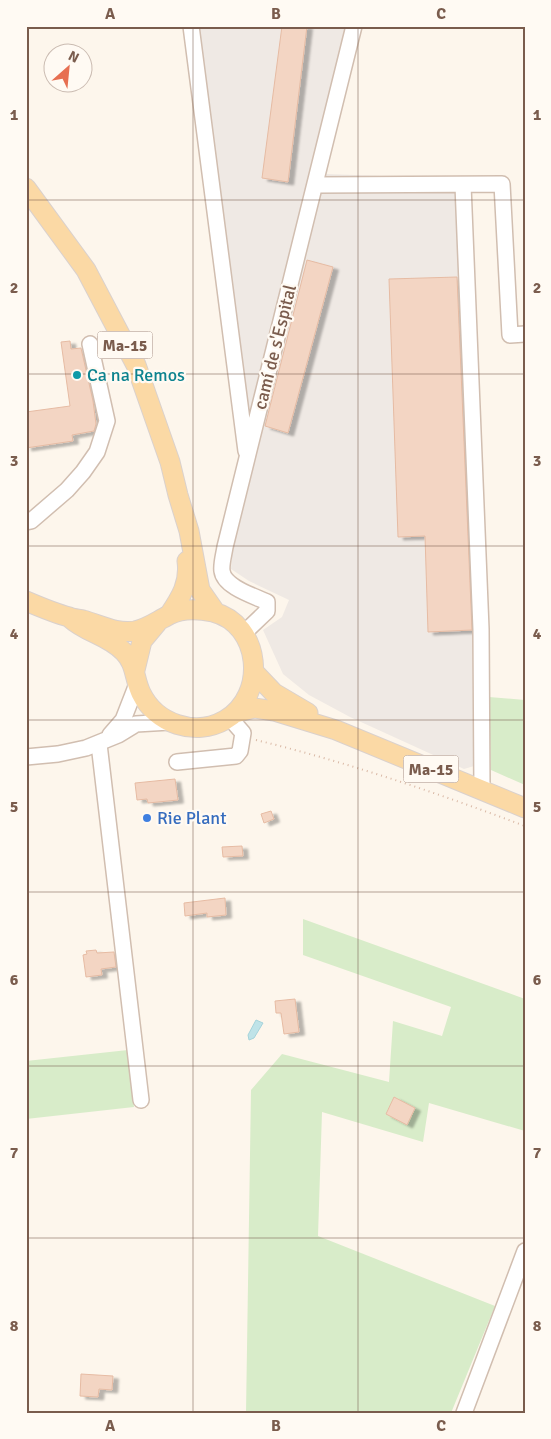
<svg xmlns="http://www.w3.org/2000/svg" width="551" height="1439" font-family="Signika,sans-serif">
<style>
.industrial{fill:#efe9e4}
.green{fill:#d8ecc9}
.water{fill:#bfe3e8;stroke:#a5d3da}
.building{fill:#f3d5c3;stroke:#e6bba3;filter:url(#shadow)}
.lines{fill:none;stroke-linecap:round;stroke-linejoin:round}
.minor-casing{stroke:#d1beb0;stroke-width:18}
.major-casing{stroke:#dad1cd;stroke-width:21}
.path{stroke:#d9b8a5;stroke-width:2;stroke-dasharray:1 4;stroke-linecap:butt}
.minor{stroke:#fff;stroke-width:15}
.major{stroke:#fbd9a5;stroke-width:19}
.grid{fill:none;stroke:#7a5c4d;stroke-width:1;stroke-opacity:0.55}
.culture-dot{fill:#0f9aa8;stroke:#fffaf3;stroke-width:2}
.shop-dot{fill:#3f7fe0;stroke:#fffaf3;stroke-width:2}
.labels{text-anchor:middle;stroke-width:4.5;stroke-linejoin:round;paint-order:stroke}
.shield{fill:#fffaf3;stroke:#a28b7f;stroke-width:1}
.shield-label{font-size:16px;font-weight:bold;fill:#7a5c4d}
.street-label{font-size:18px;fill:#7a5c4d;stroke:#fffaf3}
.culture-label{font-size:18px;fill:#0d838f;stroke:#fffaf3;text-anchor:start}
.shop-label{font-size:18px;fill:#366cbe;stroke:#fffaf3;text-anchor:start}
.neatline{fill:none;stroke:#7a5c4d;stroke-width:2}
.grid-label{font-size:16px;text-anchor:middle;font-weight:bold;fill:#7a5c4d}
</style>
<defs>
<filter id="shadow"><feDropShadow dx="5.5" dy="3" stdDeviation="1" flood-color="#0004"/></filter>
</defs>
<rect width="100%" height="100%" fill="#fdf6ec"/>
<path class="industrial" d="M198,26h150l-21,148 134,5 23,584 -20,6 -114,-52 -41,-22 -26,-21 -20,-44 19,-13 7,-17 -40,-19 -18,-12 8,-113z"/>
<path class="green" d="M489,697l36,3v85l-34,-15z
M303,919l222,80v132l-96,-28 -6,39 -101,-30 -4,124 177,70 -44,107h-205l5,-323 31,-36 107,28 4,-61 49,15 9,-29 -148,-52z
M128,1050l6,57 -108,12v-58z"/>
<path class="water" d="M256,1020l7,3 -9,15 -5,2 -1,-5z"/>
<path class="building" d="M282,26h25l-19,156 -26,-4z
M307,260l26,7 -45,166 -23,-7z
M457,277l15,353 -44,2 -3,-96 -27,1 -9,-258z
M70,341l1,8 10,-1 12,53 3,23 -2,7 -22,4 1,6 -47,7v-36l44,-6 -9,-64z
M175,779l3,21 -30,3 -1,-4 -10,1 -2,-17z
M271,811l3,8 -10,4 -3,-9z
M242,846l1,10 -20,1 -1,-10z
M225,898l1,17 -19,2v-4l-22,3 -1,-13z
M96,950l1,3 17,-1 2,15 -15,2 1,6 -16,2 -3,-22 4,-1 -1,-3z
M295,999l4,33 -15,2 -3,-21h-5l-1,-12z
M394,1097l21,11 -8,17 -21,-11z
M81,1374l32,2 -1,14 -13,-1 -1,8 -18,-1z"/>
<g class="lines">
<defs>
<path id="minor" d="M191,26l55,425
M316,185l186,-1 8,151 15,-1
M463,185l18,444 1,162
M26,522l5,-1 36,-31 16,-18 14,-20 10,-31 -17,-77
M243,634l24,-23v-9c-13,-6 -43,-15 -45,-31 -1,-7 2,-17 3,-24l129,-521
M110,735l13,-15 14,-36
M99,744l42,356
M26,757l32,-3 28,-6 32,-13 18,-11 34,-2
M177,762l59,-6 4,-5 3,-18 -14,-16
M464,1413l61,-162"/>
<path id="major" d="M26,188l60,82 50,95 34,97 8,33 11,36 11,59 16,23
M26,601c14,6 28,12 43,16 4,2 10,2 14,3 18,5 33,14 52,11 13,-3 22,-10 34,-16 13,-7 30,-6 44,-3 48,12 55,83 12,108 -30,17 -69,4 -84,-27 -7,-14 -5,-29 -17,-41 -16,-17 -38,-19 -54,-34
M169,615c12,-18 21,-32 18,-54
M135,670l7,-29 15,-18
M254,672l20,21 34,20
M235,713l19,-5 20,3 62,19 189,78"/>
</defs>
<use href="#minor" class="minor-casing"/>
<use href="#major" class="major-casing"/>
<path class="path" d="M256,740c91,22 181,53 269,86"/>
<use href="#minor" class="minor"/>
<use href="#major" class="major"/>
</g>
<path class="grid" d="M193,26v1387M358,26v1387M26,200h499M26,374h499M26,546h499M26,720h499M26,892h499M26,1066h499M26,1238h499"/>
<circle class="culture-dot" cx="77" cy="375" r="5"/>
<circle class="shop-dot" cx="147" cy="818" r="5"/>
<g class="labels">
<g class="shield">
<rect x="97.5" y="331.5" width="55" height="27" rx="4"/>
<rect x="403.5" y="755.5" width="55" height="27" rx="4"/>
</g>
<g class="shield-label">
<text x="125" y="351">Ma-15</text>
<text x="431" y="775">Ma-15</text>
</g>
<g class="street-label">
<text transform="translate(275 347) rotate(-76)" y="6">camí de s'Espital</text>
</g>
<g class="culture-label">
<text x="87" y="381">Ca na Remos</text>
</g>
<g class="shop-label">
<text x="157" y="824">Rie Plant</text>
</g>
</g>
<rect width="551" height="1439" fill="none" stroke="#fffaf3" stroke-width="55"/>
<g transform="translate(68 68) rotate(27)"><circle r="24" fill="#fffaf3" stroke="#cabbb1"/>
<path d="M0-4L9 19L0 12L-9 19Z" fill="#e76f51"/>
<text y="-8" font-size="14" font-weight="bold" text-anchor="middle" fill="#7a5c4d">N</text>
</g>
<rect x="28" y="28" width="496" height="1384" class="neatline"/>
<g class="grid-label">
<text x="110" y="19">A</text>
<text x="276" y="19">B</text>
<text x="441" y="19">C</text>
<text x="14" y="120">1</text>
<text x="537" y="120">1</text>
<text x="14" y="293">2</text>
<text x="537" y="293">2</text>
<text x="14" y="466">3</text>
<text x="537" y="466">3</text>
<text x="14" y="639">4</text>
<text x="537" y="639">4</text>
<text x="14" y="812">5</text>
<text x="537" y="812">5</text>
<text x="14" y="985">6</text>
<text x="537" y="985">6</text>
<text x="14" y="1158">7</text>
<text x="537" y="1158">7</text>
<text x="14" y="1331">8</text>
<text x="537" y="1331">8</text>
<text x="110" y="1431">A</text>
<text x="276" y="1431">B</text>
<text x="441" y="1431">C</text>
</g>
</svg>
